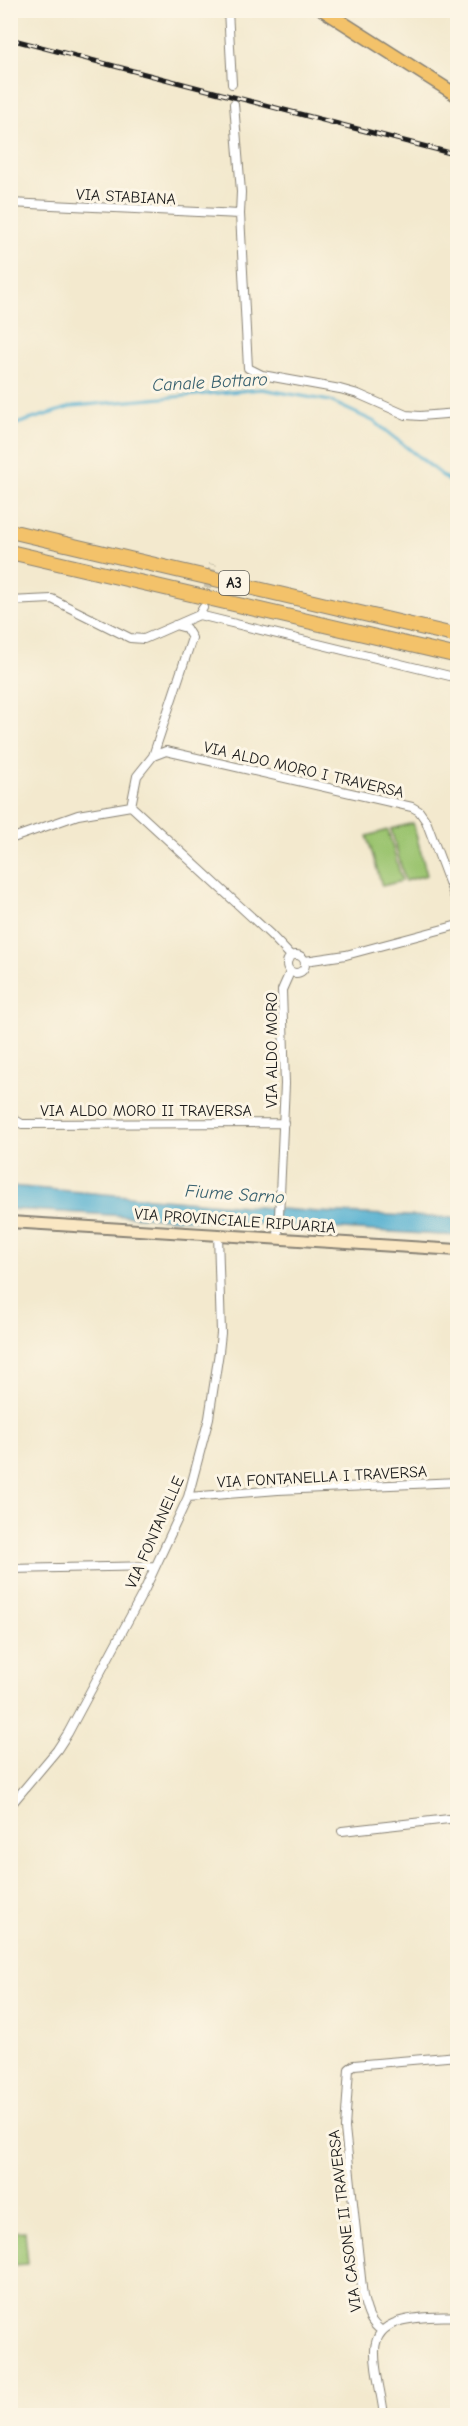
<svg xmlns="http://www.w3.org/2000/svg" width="468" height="2426" font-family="'Comic Neue',sans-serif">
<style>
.green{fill:#9bc470;stroke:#5c7046;stroke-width:1.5}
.water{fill:#51afd0;stroke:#366676;stroke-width:1.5}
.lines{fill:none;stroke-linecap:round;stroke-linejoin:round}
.stream{stroke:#51afd0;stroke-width:3}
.minor-tunnel{stroke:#c8c0aa;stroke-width:8;stroke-dasharray:8 4;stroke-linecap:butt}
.minor-casing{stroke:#888275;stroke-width:10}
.secondary-casing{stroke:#888275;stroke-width:14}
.primary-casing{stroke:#888275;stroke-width:15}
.motorway-casing{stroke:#888275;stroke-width:16}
.minor{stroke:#fff;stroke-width:8}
.secondary{stroke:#fae7c3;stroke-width:10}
.primary{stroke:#f3c26a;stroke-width:12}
.motorway{stroke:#f3c26a;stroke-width:14}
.rail-casing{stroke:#1c1c1c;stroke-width:5}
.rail{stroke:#fcf5e5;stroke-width:3;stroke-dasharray:9;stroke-linecap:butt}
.labels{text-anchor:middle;stroke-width:6;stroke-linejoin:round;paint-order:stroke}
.shield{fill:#fcf5e5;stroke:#5f5d58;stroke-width:1.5}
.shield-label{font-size:15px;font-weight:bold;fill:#1c1c1c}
.street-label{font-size:16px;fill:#1c1c1c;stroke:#fcf5e5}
.water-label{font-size:18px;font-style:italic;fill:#345e6d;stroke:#fcf5e5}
</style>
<rect width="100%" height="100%" fill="#fcf5e5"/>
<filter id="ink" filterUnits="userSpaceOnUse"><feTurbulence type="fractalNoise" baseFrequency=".0167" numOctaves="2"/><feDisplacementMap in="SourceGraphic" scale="12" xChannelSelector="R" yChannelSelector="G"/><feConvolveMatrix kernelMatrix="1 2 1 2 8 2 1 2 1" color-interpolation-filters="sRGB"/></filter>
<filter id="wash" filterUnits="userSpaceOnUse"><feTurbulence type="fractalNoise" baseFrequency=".008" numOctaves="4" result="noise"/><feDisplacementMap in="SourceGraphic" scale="24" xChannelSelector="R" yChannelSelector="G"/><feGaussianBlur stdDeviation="1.35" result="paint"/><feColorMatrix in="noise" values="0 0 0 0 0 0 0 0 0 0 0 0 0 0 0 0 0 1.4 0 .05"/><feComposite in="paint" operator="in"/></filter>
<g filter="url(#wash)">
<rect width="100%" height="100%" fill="#f3e9ce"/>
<path class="green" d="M413,823l14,52 -22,6 -14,-52z
M388,830l14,51 -20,5 -15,-50z
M25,2231l3,33 -17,1v-33z"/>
<path class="water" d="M10,1186l308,26 139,6v18l-446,-27z"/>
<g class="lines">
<path class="stream" d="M10,426l64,-20 188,-17 68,12 45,21 83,66"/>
</g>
</g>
<g filter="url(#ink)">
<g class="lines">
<path class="minor-tunnel" d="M205,600l8,-36"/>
<defs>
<path id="minor" d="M228,10l4,74
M234,104l7,88 -1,22 8,154 14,7 78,14 18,5 48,21 14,1 38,-3
M10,203l230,11
M10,601l42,-2 78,39 14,1 55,-24 4,-7
M199,615l259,63
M153,756l13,-5 246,56 7,4 7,10 32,85
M131,806l6,-30 16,-20 39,-118 -6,-10 -11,-3
M10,839l68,-24 53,-9 139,128 21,22
M287 964a9 9 0 1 1 18 0a9 9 0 1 1-18 0Z
M305,961l41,-6 112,-30
M10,1117l12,7 262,-1
M278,1238l7,-154 -3,-94 8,-18
M188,1497l90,-7 180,-8
M10,1569l145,-3
M10,1806l47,-56 11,-17 77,-144 43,-92 21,-79 10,-66 2,-19 -3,-99
M342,1831l116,-13
M382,2331c-13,-9 -15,-19 -19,-34l-18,-169 4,-59 5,-4 104,-9
M384,2416c-2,-22 -10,-45 -9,-66 1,-38 56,-32 83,-34"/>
<path id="secondary" d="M10,1222l448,28"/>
<path id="primary" d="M323,10l135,86"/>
<path id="motorway" d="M10,531l448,105
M10,552l448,104"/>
</defs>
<use href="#minor" class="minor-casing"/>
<use href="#secondary" class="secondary-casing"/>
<use href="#primary" class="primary-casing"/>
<use href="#motorway" class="motorway-casing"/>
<use href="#minor" class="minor"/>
<use href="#secondary" class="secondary"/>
<use href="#primary" class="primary"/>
<use href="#motorway" class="motorway"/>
<defs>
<path id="rail" d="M10,39l448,116"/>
</defs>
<use href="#rail" class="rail-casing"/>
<use href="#rail" class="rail"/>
</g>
</g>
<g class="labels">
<rect class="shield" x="219" y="571" width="30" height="24" rx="4.5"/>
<g class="shield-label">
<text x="234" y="588">A3</text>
</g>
<g class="street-label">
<text transform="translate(126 196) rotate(3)" y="6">VIA STABIANA</text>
<text transform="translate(304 769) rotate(13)" y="6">VIA ALDO MORO I TRAVERSA</text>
<text transform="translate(271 1050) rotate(-90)" y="6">VIA ALDO MORO</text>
<text x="146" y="1116">VIA ALDO MORO II TRAVERSA</text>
<text transform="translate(235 1220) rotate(4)" y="6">VIA PROVINCIALE RIPUARIA</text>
<text transform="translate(322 1476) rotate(-3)" y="6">VIA FONTANELLA I TRAVERSA</text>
<text transform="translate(154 1532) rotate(-66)" y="6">VIA FONTANELLE</text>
<text transform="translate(344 2221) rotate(-97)" y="6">VIA CASONE II TRAVERSA</text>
</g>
<g class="water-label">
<text transform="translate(210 382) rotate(-3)" y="6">Canale Bottaro</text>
<text transform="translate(235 1194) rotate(4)" y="6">Fiume Sarno</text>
</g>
</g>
<rect width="468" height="2426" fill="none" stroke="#fcf5e5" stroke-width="36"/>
</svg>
